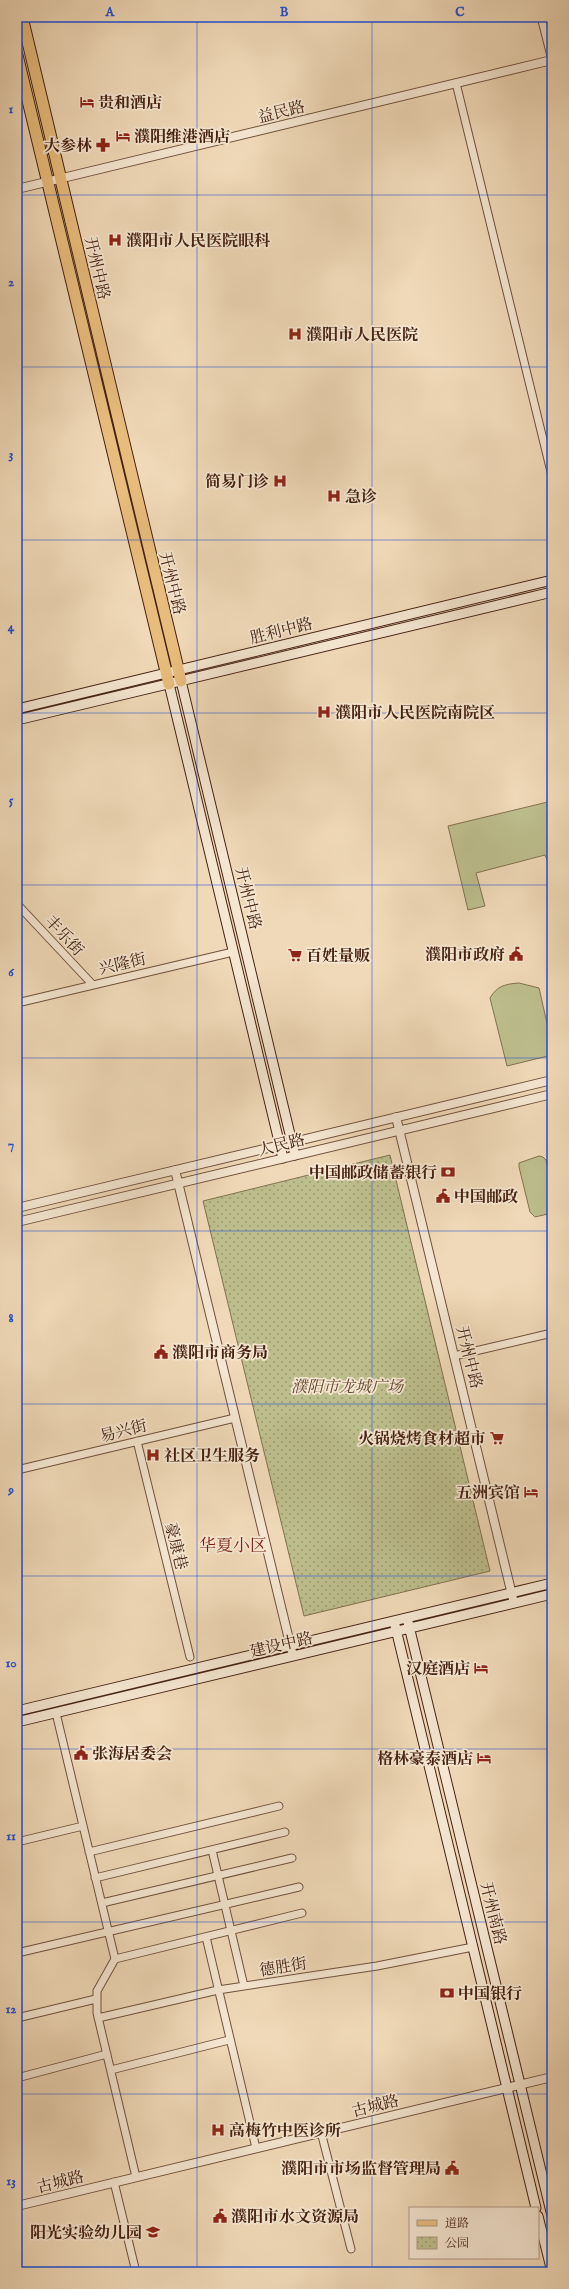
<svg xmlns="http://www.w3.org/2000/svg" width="569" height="2289" font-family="'IM FELL English','Noto Serif SC',serif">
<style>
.grass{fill:#bdbe8d;stroke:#827050}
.park{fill:url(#park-dots);stroke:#827050}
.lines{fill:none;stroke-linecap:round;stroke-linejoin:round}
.minor-casing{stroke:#70503c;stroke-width:9}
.tertiary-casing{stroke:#70503c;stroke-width:10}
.secondary-casing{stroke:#462213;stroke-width:11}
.primary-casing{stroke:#462213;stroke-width:13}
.minor{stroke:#f5e6d1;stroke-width:7}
.tertiary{stroke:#f5e6d1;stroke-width:8}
.secondary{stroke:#f5e6d1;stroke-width:9}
.primary{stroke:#e8bc7c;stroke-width:11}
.grid{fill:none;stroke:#1d4ed8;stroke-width:1;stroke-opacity:0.55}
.labels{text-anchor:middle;stroke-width:3.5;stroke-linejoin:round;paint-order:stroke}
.poi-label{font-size:16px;font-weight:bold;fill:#462213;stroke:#f5e6d1;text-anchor:start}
.street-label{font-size:16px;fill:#462213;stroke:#f5e6d1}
.park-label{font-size:16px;font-style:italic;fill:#644932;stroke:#f5e6d1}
.neighbourhood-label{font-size:17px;fill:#7a1f14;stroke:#f5e6d1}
.neatline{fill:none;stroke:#1d4ed8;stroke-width:1.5}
.grid-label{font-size:13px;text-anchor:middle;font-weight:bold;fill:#1d4ed8}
</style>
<defs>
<pattern id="park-dots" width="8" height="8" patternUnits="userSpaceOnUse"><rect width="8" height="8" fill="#bdbe8d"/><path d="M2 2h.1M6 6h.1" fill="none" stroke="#9b9a72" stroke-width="1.8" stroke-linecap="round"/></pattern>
</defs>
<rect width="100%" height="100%" fill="#f0d9b8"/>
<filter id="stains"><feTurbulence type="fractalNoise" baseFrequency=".005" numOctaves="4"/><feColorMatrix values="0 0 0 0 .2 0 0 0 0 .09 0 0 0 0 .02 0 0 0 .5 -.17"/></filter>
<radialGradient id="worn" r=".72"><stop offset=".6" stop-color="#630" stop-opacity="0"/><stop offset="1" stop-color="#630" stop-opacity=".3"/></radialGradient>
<path class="grass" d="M552,801v60l-4,1 -3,-7 -69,18 9,33 -17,4 -20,-84z
M519,983l20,5 10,44 3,2v21l-45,11 -17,-68c7,-12 15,-14 29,-15z
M539,1156l4,1 3,3 6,28v25l-17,4 -5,-5 -11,-45v-4z"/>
<path class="park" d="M390,1155l100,416 -186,45 -101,-415z"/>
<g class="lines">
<defs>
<path id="minor" d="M541,17l11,43
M456,83l96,393
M17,904l76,81
M17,1003l216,-51
M454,1356l98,-23
M137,1441l53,216
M17,1470l218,-52
M56,1713l59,246 -18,32v22l39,164
M17,1842l66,-16
M212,1850l32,136
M89,1852l190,-46
M95,1878l190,-46
M102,1903l190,-45
M206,1937l50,211
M17,1953l282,-66
M115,1959l187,-46
M17,2018l79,-19
M98,2018l120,-28 159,-24 96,-19
M111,2070l118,-30
M17,2078l90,-24
M321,2132l30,117
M114,2182l22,90"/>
<path id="tertiary" d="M17,189l535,-129
M396,1117l118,486
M175,1170l118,486
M17,1208l535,-128
M17,1222l535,-128
M17,2206l535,-129"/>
<path id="secondary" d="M181,681l114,474
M169,684l114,474
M17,709l535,-129
M17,720l535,-128
M407,1618l145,598
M394,1621l142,587
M17,1711l535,-128
M17,1722l535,-128
M538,2216l14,56"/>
<path id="primary" d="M22,17l159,664
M17,55l152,629"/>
</defs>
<use href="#minor" class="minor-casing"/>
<use href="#tertiary" class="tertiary-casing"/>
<use href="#secondary" class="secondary-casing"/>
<use href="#primary" class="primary-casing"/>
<use href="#minor" class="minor"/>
<use href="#tertiary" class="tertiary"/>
<use href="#secondary" class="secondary"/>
<use href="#primary" class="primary"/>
</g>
<path class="grid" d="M197,17v2255M372,17v2255M17,195h535M17,367h535M17,540h535M17,713h535M17,885h535M17,1058h535M17,1231h535M17,1404h535M17,1576h535M17,1749h535M17,1922h535M17,2094h535"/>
<defs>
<symbol id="hotel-bare" viewBox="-9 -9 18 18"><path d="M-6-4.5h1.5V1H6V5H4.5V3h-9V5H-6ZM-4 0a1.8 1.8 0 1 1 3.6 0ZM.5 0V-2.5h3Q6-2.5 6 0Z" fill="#8f2418" stroke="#f5e6d1" stroke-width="2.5" paint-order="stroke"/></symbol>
<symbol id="pharmacy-bare" viewBox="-9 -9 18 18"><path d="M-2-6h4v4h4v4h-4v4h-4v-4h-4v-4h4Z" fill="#8f2418" stroke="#f5e6d1" stroke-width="2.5" paint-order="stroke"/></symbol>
<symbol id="hospital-bare" viewBox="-9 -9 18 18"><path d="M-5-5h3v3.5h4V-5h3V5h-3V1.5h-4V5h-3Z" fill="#8f2418" stroke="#f5e6d1" stroke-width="2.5" paint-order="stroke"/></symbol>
<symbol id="civic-bare" viewBox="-9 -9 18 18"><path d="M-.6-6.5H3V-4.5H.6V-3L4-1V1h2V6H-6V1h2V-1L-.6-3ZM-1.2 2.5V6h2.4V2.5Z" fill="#8f2418" stroke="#f5e6d1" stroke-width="2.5" paint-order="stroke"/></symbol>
<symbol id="supermarket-bare" viewBox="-9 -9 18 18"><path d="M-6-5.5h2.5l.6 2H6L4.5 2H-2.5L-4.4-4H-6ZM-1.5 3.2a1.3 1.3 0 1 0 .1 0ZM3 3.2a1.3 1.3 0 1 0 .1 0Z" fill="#8f2418" stroke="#f5e6d1" stroke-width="2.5" paint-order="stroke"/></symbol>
<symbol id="bank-bare" viewBox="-9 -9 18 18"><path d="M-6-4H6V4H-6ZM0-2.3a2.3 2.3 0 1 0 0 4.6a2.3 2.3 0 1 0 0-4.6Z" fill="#8f2418" stroke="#f5e6d1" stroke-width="2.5" paint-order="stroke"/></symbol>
<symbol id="school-bare" viewBox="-9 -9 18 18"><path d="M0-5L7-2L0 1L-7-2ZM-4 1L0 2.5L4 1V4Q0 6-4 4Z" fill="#8f2418" stroke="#f5e6d1" stroke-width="2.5" paint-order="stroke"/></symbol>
</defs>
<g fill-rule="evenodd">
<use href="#hotel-bare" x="77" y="92" width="20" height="20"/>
<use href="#hotel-bare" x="113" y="126" width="20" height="20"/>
<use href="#pharmacy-bare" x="93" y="135" width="20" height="20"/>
<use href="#hospital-bare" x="105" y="230" width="20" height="20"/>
<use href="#hospital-bare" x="285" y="324" width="20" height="20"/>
<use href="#hospital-bare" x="270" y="471" width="20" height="20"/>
<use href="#hospital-bare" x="324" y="486" width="20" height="20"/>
<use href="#hospital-bare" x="314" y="702" width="20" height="20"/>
<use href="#civic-bare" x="506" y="944" width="20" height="20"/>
<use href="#supermarket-bare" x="285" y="945" width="20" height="20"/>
<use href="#bank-bare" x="438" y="1162" width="20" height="20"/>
<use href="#civic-bare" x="433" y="1186" width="20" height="20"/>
<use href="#civic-bare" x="151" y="1342" width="20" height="20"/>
<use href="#supermarket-bare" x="487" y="1428" width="20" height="20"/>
<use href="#hospital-bare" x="143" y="1445" width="20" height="20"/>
<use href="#hotel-bare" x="521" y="1482" width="20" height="20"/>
<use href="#hotel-bare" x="471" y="1658" width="20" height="20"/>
<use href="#civic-bare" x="71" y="1743" width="20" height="20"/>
<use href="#hotel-bare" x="474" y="1748" width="20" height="20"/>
<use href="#bank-bare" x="437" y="1983" width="20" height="20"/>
<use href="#hospital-bare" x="208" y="2120" width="20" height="20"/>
<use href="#civic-bare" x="442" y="2158" width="20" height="20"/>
<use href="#civic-bare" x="210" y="2206" width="20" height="20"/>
<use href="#school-bare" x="143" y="2222" width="20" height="20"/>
</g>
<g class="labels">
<g class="poi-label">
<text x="98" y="108">贵和酒店</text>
<text x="134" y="142">濮阳维港酒店</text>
<text x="92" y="151" text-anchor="end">大参林</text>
<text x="126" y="246">濮阳市人民医院眼科</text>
<text x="306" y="340">濮阳市人民医院</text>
<text x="269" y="487" text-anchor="end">简易门诊</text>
<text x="345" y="502">急诊</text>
<text x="335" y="718">濮阳市人民医院南院区</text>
<text x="505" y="960" text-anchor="end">濮阳市政府</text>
<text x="306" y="961">百姓量贩</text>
<text x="437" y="1178" text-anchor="end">中国邮政储蓄银行</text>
<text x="454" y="1202">中国邮政</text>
<text x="172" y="1358">濮阳市商务局</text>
<text x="486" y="1444" text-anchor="end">火锅烧烤食材超市</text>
<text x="164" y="1461">社区卫生服务</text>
<text x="520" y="1498" text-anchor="end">五洲宾馆</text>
<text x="470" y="1674" text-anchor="end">汉庭酒店</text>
<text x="92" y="1759">张海居委会</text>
<text x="473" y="1764" text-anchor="end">格林豪泰酒店</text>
<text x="458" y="1999">中国银行</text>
<text x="229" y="2136">高梅竹中医诊所</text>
<text x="441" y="2174" text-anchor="end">濮阳市市场监督管理局</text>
<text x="231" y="2222">濮阳市水文资源局</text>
<text x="142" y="2238" text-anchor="end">阳光实验幼儿园</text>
</g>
<g class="street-label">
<text transform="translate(281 111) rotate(-14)" y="6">益民路</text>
<text transform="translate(98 268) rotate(77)" y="6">开州中路</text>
<text transform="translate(173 583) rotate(76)" y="6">开州中路</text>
<text transform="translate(281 630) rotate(-14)" y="6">胜利中路</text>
<text transform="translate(249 898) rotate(76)" y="6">开州中路</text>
<text transform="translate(65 935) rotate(47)" y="6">丰乐街</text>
<text transform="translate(122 963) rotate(-13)" y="6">兴隆街</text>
<text transform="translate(281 1144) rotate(-14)" y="6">人民路</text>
<text transform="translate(470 1357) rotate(76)" y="6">开州中路</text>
<text transform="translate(123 1430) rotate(-14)" y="6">易兴街</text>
<text transform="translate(177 1546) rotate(76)" y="6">豪康巷</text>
<text transform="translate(281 1644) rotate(-13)" y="6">建设中路</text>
<text transform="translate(494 1913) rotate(76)" y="6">开州南路</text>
<text transform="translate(283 1966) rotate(-9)" y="6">德胜街</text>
<text transform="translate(375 2105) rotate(-14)" y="6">古城路</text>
<text transform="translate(60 2181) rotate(-14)" y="6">古城路</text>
</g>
<g class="park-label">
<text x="347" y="1392">濮阳市龙城广场</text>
</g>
<g class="neighbourhood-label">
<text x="233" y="1551">华夏小区</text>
</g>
</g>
<rect width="569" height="2289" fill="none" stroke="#f0d9b8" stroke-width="44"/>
<rect x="409" y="2207" width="130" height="52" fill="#f5e6d1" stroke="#af9885"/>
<rect x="417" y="2220" width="20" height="6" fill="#e8bc7c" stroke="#af9885"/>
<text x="445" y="2227" font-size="12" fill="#462213">道路</text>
<rect x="417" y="2237" width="20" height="12" fill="url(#park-dots)" stroke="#af9885"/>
<text x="445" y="2247" font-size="12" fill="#462213">公园</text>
<rect x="22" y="22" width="525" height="2245" class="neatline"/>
<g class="grid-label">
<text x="110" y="16">A</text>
<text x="284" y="16">B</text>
<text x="460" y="16">C</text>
<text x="11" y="113">1</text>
<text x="11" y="286">2</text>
<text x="11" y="458">3</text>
<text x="11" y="631">4</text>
<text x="11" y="804">5</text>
<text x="11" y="976">6</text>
<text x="11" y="1149">7</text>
<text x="11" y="1322">8</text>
<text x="11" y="1494">9</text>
<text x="11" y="1667">10</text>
<text x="11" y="1840">11</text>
<text x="11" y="2013">12</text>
<text x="11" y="2185">13</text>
</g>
<rect width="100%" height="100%" filter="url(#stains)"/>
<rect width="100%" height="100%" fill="url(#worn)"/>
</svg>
